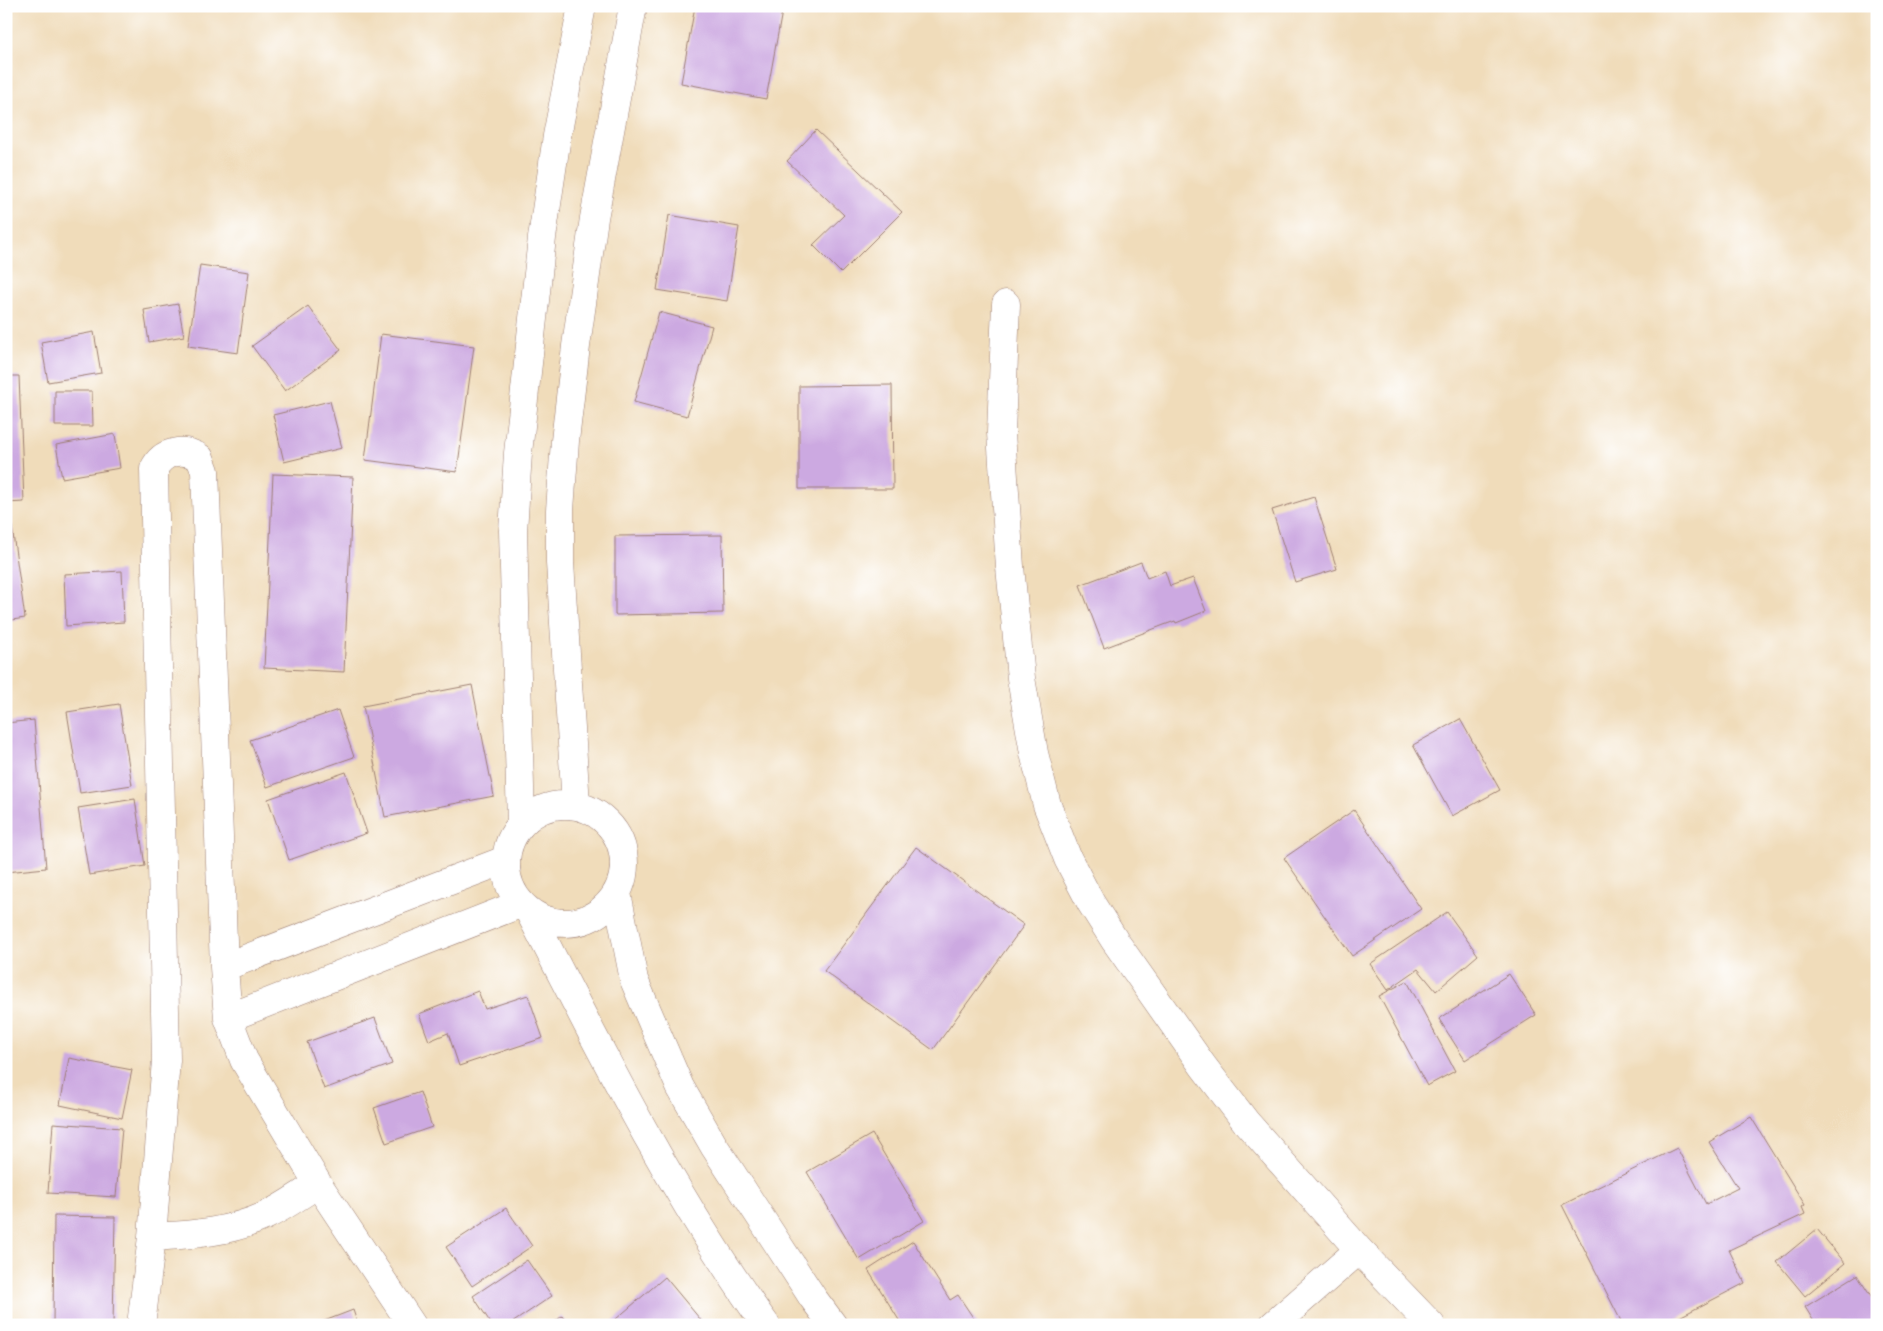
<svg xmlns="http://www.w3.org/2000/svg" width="1883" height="1331" font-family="Itim,sans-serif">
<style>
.building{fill:#cca9e1}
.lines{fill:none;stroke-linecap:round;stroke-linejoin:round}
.minor-casing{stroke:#9d7e72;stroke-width:29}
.minor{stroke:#fff;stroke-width:28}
</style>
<rect width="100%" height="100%" fill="#fff"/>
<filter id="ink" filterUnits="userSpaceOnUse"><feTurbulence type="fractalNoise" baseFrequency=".02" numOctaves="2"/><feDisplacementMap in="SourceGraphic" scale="10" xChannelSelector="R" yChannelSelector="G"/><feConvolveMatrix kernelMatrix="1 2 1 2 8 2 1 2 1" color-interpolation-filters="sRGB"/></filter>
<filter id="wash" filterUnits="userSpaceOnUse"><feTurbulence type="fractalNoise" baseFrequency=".0096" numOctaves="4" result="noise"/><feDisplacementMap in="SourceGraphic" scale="20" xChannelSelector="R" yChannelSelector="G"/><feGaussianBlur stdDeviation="1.12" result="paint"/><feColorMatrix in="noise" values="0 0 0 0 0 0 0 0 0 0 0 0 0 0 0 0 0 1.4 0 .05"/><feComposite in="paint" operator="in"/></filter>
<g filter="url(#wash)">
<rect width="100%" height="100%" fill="#f0dcba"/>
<g id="blocks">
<path class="building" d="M695,6h88l-17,93 -85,-16z
M816,130l86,82 -61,61 -28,-28 31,-30 -57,-54z
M669,215l70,12 -12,74 -70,-11z
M200,265l49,7 -11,81 -50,-7z
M178,304l6,32 -35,6 -5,-32z
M308,306l33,44 -56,41 -33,-45z
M659,312l53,14 -25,90 -53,-14z
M94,332l7,41 -53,9 -7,-40z
M381,334l93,12 -17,126 -92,-12z
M6,376h13l5,126 -18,1z
M892,385l1,104h-94v-103z
M55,391h37l1,35h-38z
M330,401l12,47 -58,14 -11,-47z
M115,434l5,34 -58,10 -6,-33z
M273,474l80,3 -9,195 -80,-4z
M1314,497l23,72 -42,13 -23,-72z
M10,513l15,105 -19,3v-107z
M722,535l1,78 -108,2v-79z
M1141,562l6,16 18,-7 5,15 23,-8 13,33 -30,12 -1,-2 -11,4 -60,23 -24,-63z
M122,571l2,51 -58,4 -2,-52z
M472,685l22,111 -109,21 -22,-111z
M119,704l13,81 -52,8 -13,-81z
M338,710l16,47 -87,30 -17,-47z
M1460,719l40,71 -48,26 -39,-71z
M34,720l12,148 -40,4v-149z
M346,772l21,61 -78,27 -21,-61z
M135,799l10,67 -56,9 -11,-67z
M1354,810l67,99 -69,47 -68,-98z
M916,847l108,78 -91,125 -109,-79z
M1447,912l31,43 -42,36 -18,-22 -30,21 -18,-26z
M1509,974l27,41 -71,45 -26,-41z
M1407,981l48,90 -28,15 -48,-90z
M478,991l7,18 43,-14 15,43 -84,28 -11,-33 -19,8 -10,-27z
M375,1018l17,46 -68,25 -17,-47z
M69,1058l63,12 -10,48 -62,-13z
M420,1092l12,35 -46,16 -12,-35z
M1751,1117l54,88 -3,2 3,7 -76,36 16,33 -81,42h-41l-61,-120 115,-57 29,56 32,-16 -29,-46z
M53,1123l69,5 -6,69 -68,-4z
M872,1134l52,87 -65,39 -52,-88z
M506,1208l26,38 -60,40 -26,-39z
M54,1216l61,1 -2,108h-60z
M1817,1229l28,34 -40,33 -28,-34z
M913,1241l37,59 8,-5 20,30h-76l-34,-55z
M527,1260l25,36 -43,29h-17l-19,-29z
M1857,1275l20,31v19h-61l-11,-18z
M665,1277l40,48h-96z
M353,1310l5,15h-44z
M562,1316l6,9h-17z"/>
</g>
</g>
<g filter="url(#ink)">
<use href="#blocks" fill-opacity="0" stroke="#9d7e72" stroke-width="1"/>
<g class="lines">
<defs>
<path id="minor" d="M1006,304l-5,129 9,134 11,111 13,75 13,52 21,54 23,44 24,38 88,125 43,56 113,128 72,75
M576,804l-16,-241v-53l5,-69 11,-95 18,-128 39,-212
M506 864a59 59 0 1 1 118 0a59 59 0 1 1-118 0Z
M521,823l-8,-292 5,-78 24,-215 15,-102 25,-130
M617,893l17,87 46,107 34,59 99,152 20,27
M530,913c72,141 143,283 236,412
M224,967l281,-107
M228,1018l292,-114
M152,1237c39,-2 78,-5 113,-21 19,-9 35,-21 53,-32
M141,1325l11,-88 14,-177 -12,-591c8,-18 30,-22 46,-11l5,13 19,496 4,51 16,42 74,124 94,141
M1273,1325l86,-75"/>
</defs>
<use href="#minor" class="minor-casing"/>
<use href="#minor" class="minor"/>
</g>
</g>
<rect width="1883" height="1331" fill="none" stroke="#fff" stroke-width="25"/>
</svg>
